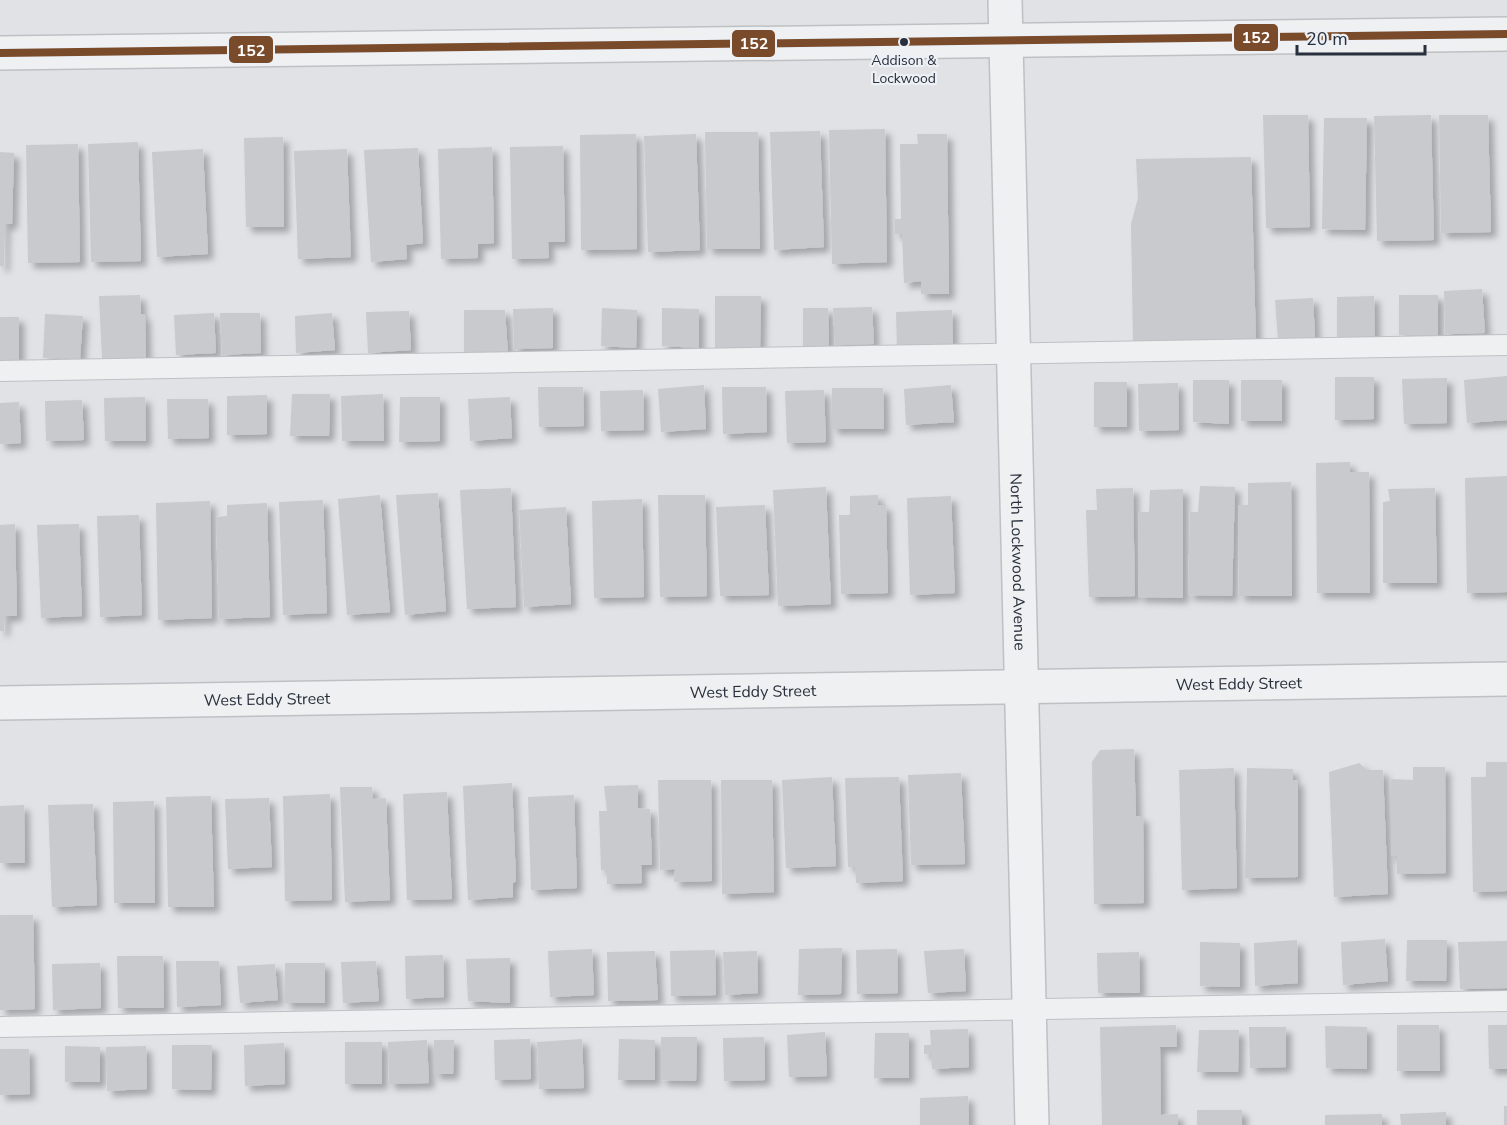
<svg xmlns="http://www.w3.org/2000/svg" width="1507" height="1125" font-family="'Nunito Sans',sans-serif">
<style>
.building{fill:#c8cacd;filter:url(#shadow)}
.lines{fill:none;stroke-linecap:round;stroke-linejoin:round}
.service-casing{stroke:#bec0c3;stroke-width:22}
.minor-casing{stroke:#bec0c3;stroke-width:36}
.tertiary-casing{stroke:#bec0c3;stroke-width:36}
.service{stroke:#eff0f1;stroke-width:20}
.minor{stroke:#eff0f1;stroke-width:33}
.tertiary{stroke:#eff0f1;stroke-width:33}
.bus-1-casing{stroke:#edf0f5;stroke-width:12}
.bus-1{stroke:#7a4b2a;stroke-width:8}
.bus-dot{fill:#28303d;stroke:#edf0f5;stroke-width:2}
.labels{text-anchor:middle;stroke-width:4.5;stroke-linejoin:round;paint-order:stroke}
.bus-label{font-size:14px;fill:#28303d;stroke:#edf0f5}
.street-label{font-size:16px;fill:#28303d;stroke:#edf0f5}
.line-badge{stroke:#edf0f5;stroke-width:2}
.badge-label{font-size:16px;text-anchor:middle;font-weight:bold;fill:#fff}
</style>
<defs>
<filter id="shadow"><feDropShadow dx="5.5" dy="5.5" stdDeviation="3" flood-color="#0004"/></filter>
</defs>
<rect width="100%" height="100%" fill="#e0e2e5"/>
<path class="building" d="M1263,115h45l2,112 -44,1z
M1431,115l3,125 -57,1 -3,-125z
M1439,115h49l3,117 -50,1z
M1324,118h43l-2,112 -43,-1z
M885,129l2,133 -55,2 -3,-134z
M820,131l4,116 -50,3 -4,-118z
M705,132h53l2,117h-53z
M636,134l1,115 -56,1 -1,-115z
M696,134l4,116 -52,2 -4,-116z
M917,134h30l2,160h-28v-13l-17,2 -2,-49h-7v-15h6l-1,-75h18z
M283,137l1,90h-38l-2,-89z
M138,142l3,119 -50,1 -3,-118z
M78,144l2,118 -52,1 -2,-118z
M563,146l2,96h-17l1,16 -37,1 -2,-112z
M492,147l2,96 -16,1v14l-37,1 -3,-110z
M418,148l5,95 -17,2 1,14 -36,3 -7,-112z
M203,149l5,105 -51,3 -5,-105z
M347,149l4,108 -53,2 -4,-108z
M0,152l14,1 -2,71h-7l-1,43 -4,-1z
M1251,157l5,186h-123l-2,-119 7,-26 -2,-39z
M1482,289l3,44 -40,1 -1,-43z
M140,295l1,19 4,1 1,43h-44l-3,-62z
M1399,295h39v41l-39,-1z
M715,296h46l-1,53 -45,-1z
M1374,296l1,42 -38,-1v-40z
M1313,298l2,39 -37,3 -3,-40z
M872,307l2,37 -39,1 -2,-37z
M553,308v40l-39,1 -1,-40z
M602,308l35,2 -1,38 -35,-2z
M662,308l37,1v39l-37,-2z
M803,308h25l1,38 -26,1z
M464,310h41l3,44 -44,1z
M952,310l1,38 -56,2 -1,-38z
M409,311l2,39 -43,3 -2,-41z
M214,313l2,40 -40,2 -2,-40z
M220,313h40l1,40 -39,2z
M332,313l3,37 -39,3 -1,-37z
M45,314l38,2 -3,43 -37,-1z
M0,317h19v43l-19,1z
M1507,376v44l-40,3 -3,-43z
M1335,377h39v42l-39,1z
M1447,378v45l-43,1 -2,-45z
M1193,380h36v44l-36,-2z
M1241,380h41v41h-41z
M1094,382h33v45h-33z
M1178,383l1,47 -40,1 -1,-47z
M704,385l2,44 -45,3 -3,-43z
M951,385l3,37 -48,3 -2,-36z
M538,387h45l1,39 -45,1z
M722,387h44l1,45 -44,2z
M832,388h51l1,41h-52z
M643,390l1,40 -43,1 -1,-40z
M824,390l2,52 -39,1 -2,-52z
M292,394h38l-1,42h-39z
M383,394l1,47h-42l-1,-45z
M267,395v39l-40,1v-39z
M145,397l1,44h-41l-1,-43z
M400,397h40v44l-41,1z
M510,397l2,41 -42,3 -2,-42z
M167,399h41l1,39 -41,1z
M82,400l2,40 -38,1 -1,-40z
M19,402l2,41 -21,1v-41z
M1350,462v10h19l1,121h-53l-1,-130z
M1507,476v116l-40,1 -2,-115z
M1291,482l1,114h-53l-1,-91h10v-22z
M1200,486l35,1 -3,109 -44,-1 2,-83h8z
M826,487l5,117 -53,2 -5,-116z
M511,488l5,119 -49,2 -7,-119z
M1133,488l2,108 -46,1 -3,-87h11l-1,-21z
M1435,488l2,95h-54v-81l7,-1 -2,-12z
M1183,489v109l-45,-1v-85h11l1,-22z
M438,493l8,118 -41,4 -9,-120z
M380,495l10,117 -43,3 -9,-116z
M658,495h47l2,101 -47,1z
M878,495v10h8l2,88 -47,1 -2,-79h11v-19z
M951,496l4,97 -45,2 -3,-97z
M642,499l2,98 -50,1 -2,-97z
M323,500l4,113 -44,2 -4,-113z
M210,501l2,117 -54,2 -2,-117z
M267,503l3,114 -51,2 -3,-102 11,-1v-11z
M765,505l4,90 -49,1 -4,-89z
M566,507l5,97 -47,3 -5,-97z
M139,515l3,100 -42,2 -3,-101z
M15,524l2,92h-12l-1,15h-4v-106z
M79,524l3,92 -41,2 -4,-93z
M1134,749l2,67h7l1,87 -50,1 -2,-142 8,-12z
M1486,762h21v129l-34,1 -2,-115h15z
M1359,763l8,7h16l5,124 -54,3 -5,-125z
M1413,767h32l1,106 -49,1v-18h-6v-77l22,1z
M1234,768l3,120 -55,2 -3,-120z
M1247,768l46,1v11h5v97l-53,1z
M961,773l4,91 -54,1 -3,-90z
M832,777l4,89 -50,2 -4,-88z
M899,777l4,104 -47,2 -1,-16h-7l-3,-89z
M658,780h53l1,101 -38,1 1,-13 -15,1z
M721,780h51l2,112 -52,2z
M512,783l4,98 -3,2v14l-45,3 -5,-114z
M638,785v23l12,1 2,56h-11l1,18 -35,1v-14h-6l-2,-59h8l-3,-25z
M340,787h32l1,12 13,-1 4,102 -45,2z
M447,792l5,107 -45,1 -4,-106z
M330,794l2,106 -47,1 -2,-105z
M574,795l3,93 -46,2 -3,-93z
M211,796l3,111h-46l-2,-110z
M269,798l3,69 -44,2 -3,-70z
M154,801l1,102h-41l-1,-101z
M93,804l4,101 -45,2 -4,-102z
M24,805l1,58h-25v-57z
M0,915h33l2,94 -35,1z
M1385,939l3,42 -45,4 -2,-43z
M1297,940l1,43 -43,3 -1,-43z
M1407,940h40l-1,41h-40z
M1507,941v47l-47,1 -2,-47z
M1200,942l40,1v44l-40,-1z
M842,948l-1,46 -43,1 1,-46z
M592,949l2,46 -44,2 -2,-46z
M897,949l1,44 -41,1 -1,-44z
M964,949l2,42 -38,2 -4,-42z
M715,950l1,45 -45,1 -1,-45z
M655,951l3,49 -50,1 -1,-49z
M757,951l1,42 -33,2 -2,-43z
M1139,952l1,41h-42l-1,-40z
M443,955l1,42 -38,2 -1,-43z
M117,956h46l1,52h-46z
M510,958v45l-42,-2 -2,-42z
M176,961h43l2,44 -44,2z
M376,961l3,40 -36,2 -2,-41z
M100,963l1,45 -48,2 -1,-46z
M285,963h40v40h-40z
M275,964l3,36 -38,3 -3,-37z
M1176,1025l1,22h-17l1,68 17,-1v11h-76l-2,-98z
M1397,1025h42l1,46h-43z
M1488,1025h19v44h-18z
M1325,1026l42,1v42l-41,-1z
M1249,1027h37v40l-36,1z
M968,1029l1,38 -37,2 -1,-15h-7v-9h7l-1,-15z
M1199,1030h40l-1,42h-41z
M825,1032l2,44 -38,1 -2,-42z
M875,1033h34v45h-35z
M661,1037h36l-1,44 -35,-1z
M764,1037l1,43 -41,1 -1,-43z
M530,1039l1,40 -36,1 -1,-40z
M582,1039l2,49 -45,1 -2,-47z
M619,1039l36,1v40h-37z
M427,1040l2,43 -40,1 -1,-42z
M434,1040h20l-1,34h-19z
M345,1042h37v42h-37z
M284,1043l1,41 -40,2 -1,-41z
M172,1045h40l-1,45 -39,-1z
M65,1046l35,1v35h-35z
M146,1046l1,43 -40,2 -1,-44z
M0,1049h29l1,45 -30,1z
M968,1096l1,29h-49v-27z
M1504,1106h3v19h-3z
M1197,1110h45v15h-45z
M1446,1112v13h-45l-1,-11z
M1382,1114v11h-57v-10z"/>
<g class="lines">
<defs>
<path id="service" d="M0,371l1507,-26
M0,1027l1507,-26"/>
<g id="minor">
<path id="s1" d="M1005,0l27,1125"/>
<path id="s2" d="M0,703l1507,-24"/>
</g>
<path id="tertiary" d="M0,53l1507,-19"/>
</defs>
<use href="#service" class="service-casing"/>
<use href="#minor" class="minor-casing"/>
<use href="#tertiary" class="tertiary-casing"/>
<use href="#service" class="service"/>
<use href="#minor" class="minor"/>
<use href="#tertiary" class="tertiary"/>
<defs>
<path id="bus-1" d="M0,53l1507,-19"/>
</defs>
<use href="#bus-1" class="bus-1-casing"/>
<use href="#bus-1" class="bus-1"/>
</g>
<circle class="bus-dot" cx="904" cy="42" r="5"/>
<g class="labels">
<g class="bus-label">
<text x="904" y="65">Addison &amp;<tspan x="904" dy="18">Lockwood</tspan></text>
</g>
<g class="street-label">
<text dy="6" stroke="none"><textPath href="#s1" startOffset="562">North Lockwood Avenue</textPath></text>
<text dy="6" stroke="none"><textPath href="#s2" startOffset="1239">West Eddy Street</textPath></text>
<text dy="6" stroke="none"><textPath href="#s2" startOffset="753">West Eddy Street</textPath></text>
<text dy="6" stroke="none"><textPath href="#s2" startOffset="267">West Eddy Street</textPath></text>
</g>
</g>
<g class="line-badge">
<rect x="1233" y="23" width="46" height="29" rx="6" fill="#7a4b2a"/>
<rect x="731" y="29" width="45" height="29" rx="6" fill="#7a4b2a"/>
<rect x="228" y="35" width="46" height="29" rx="6" fill="#7a4b2a"/>
</g>
<g class="badge-label">
<text x="1256" y="43">152</text>
<text x="754" y="49">152</text>
<text x="251" y="56">152</text>
</g>
<path d="M1297 45v9h128v-9" fill="none" stroke="#28303d" stroke-width="3"/>
<text x="1306" y="45" font-size="18" fill="#28303d" stroke="#edf0f5" stroke-width="4.5" paint-order="stroke">20 m</text>
</svg>
